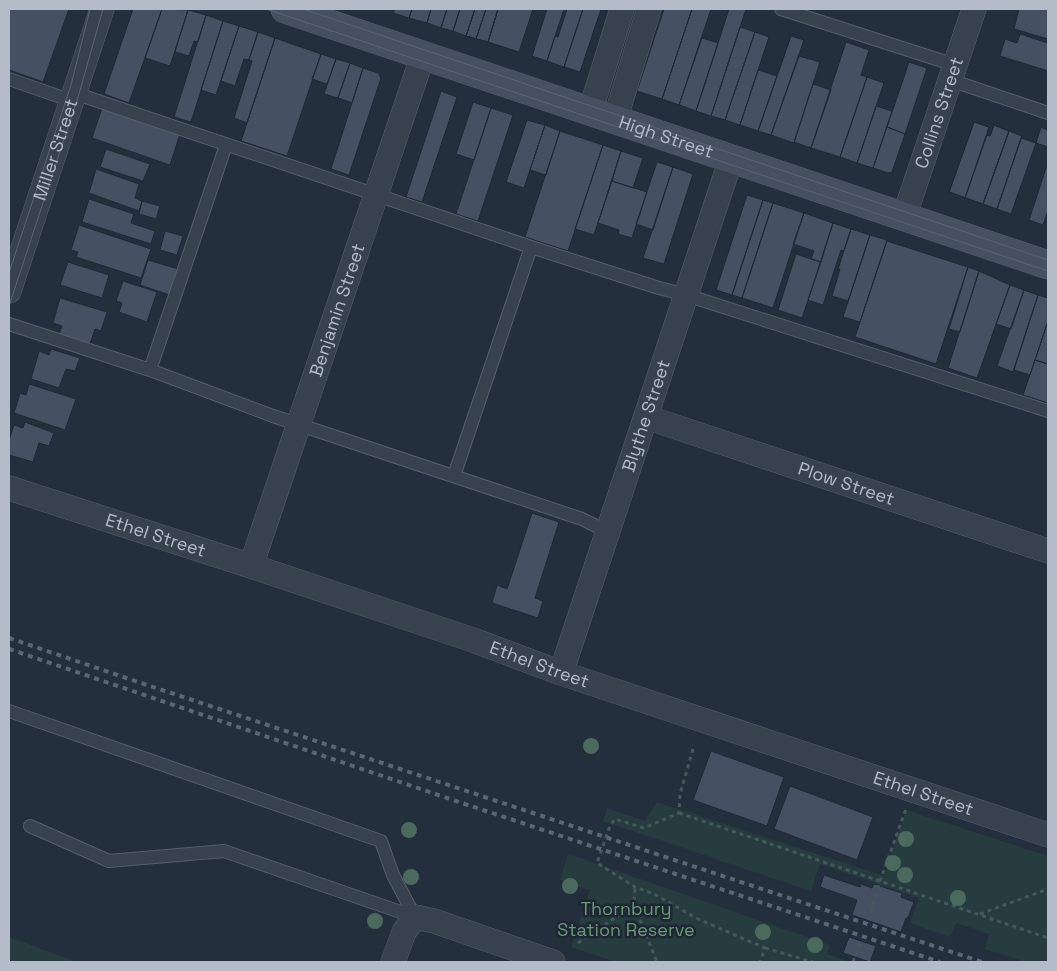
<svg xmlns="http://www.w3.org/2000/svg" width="1057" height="971" font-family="'Space Grotesk',sans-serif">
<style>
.green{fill:#263c3f}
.building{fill:#455162;stroke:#1f2835}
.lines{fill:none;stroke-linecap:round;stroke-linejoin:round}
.lane-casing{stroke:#565f6c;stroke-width:14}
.street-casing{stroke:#565f6c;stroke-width:25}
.secondary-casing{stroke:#565f6c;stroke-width:29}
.path{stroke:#44595c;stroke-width:3;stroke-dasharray:4 4;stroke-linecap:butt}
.lane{stroke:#38414e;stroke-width:12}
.street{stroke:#38414e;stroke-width:24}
.secondary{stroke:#465061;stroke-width:28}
.tram{stroke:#5a6575;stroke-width:1}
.rail{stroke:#5a6575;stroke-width:4;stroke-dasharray:5 5;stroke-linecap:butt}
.tree{fill:#4b6a5d}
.labels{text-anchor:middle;stroke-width:5;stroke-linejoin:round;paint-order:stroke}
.street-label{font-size:18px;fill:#b4bcc9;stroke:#1d2633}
.park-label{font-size:18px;fill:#6b9a76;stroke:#1d2633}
</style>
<rect width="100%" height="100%" fill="#242f3e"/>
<path class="green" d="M657,802l227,74 22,-66 142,46v106h-22l-41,-13 4,-15 -33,-11 -6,14 -40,-14 9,-25 -99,-34 -9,27 -208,-70 4,-13 38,13z
M568,854l262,91 -3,9 23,8h-234l-45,-15 19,-57 -30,-10z
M9,937l68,25h-68z"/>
<path class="building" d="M9,9h60l-26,73 -34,-12z
M133,9h29l-33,94 -25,-9z
M162,9l26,1 -18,56 -25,-8z
M395,9h17l-3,9 -16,-5z
M412,9h19l-4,14 -18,-5z
M431,9h16l-6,19 -14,-5z
M447,9h13l-7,22 -12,-3z
M460,9h15l-9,27 -13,-5z
M475,9h11l-10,30 -10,-3z
M475,9h23l-10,33 -22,-6z
M486,9h12l-10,33 -12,-3z
M498,9h35l-14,43 -31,-10z
M547,9h17l-17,52 -15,-5z
M567,9h16l-19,58 -17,-6 8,-25 3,1z
M583,9h18l-21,63 -16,-5z
M664,9h28l-30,90 -25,-8z
M692,9h19l-32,96 -17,-6z
M729,9h17l-35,107 -15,-5z
M1019,9h29v30l-34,-10z
M188,10l18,5 -8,27 -4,-1 -5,15 -14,-4z
M206,15l17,6 -32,101 -17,-5z
M223,21l16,5 -23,69 -15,-5z
M239,26l19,6 -9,28 -5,-1 -9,27 -14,-5z
M740,27l15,5 -30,88 -14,-4z
M258,32l17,6 -28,85 -13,-5 18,-57 -3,-1z
M755,32l14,5 -29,88 -15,-5z
M1020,34l28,9v28l-48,-15 5,-17 12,4z
M791,36l13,4 -33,95 -13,-4z
M275,38l46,16 -34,102 -46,-15z
M702,38l16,5 -22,68 -17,-6z
M846,42l23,8 -8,25 6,2 -27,80 -29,-9z
M321,54l15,5 -9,25 -15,-5z
M799,56l21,6 -26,81 -23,-8z
M336,59l14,4 -12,35 -14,-4z
M909,62l18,6 -22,66 -18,-7z
M350,63l13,5 -11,35 -14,-5z
M363,68l15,5 3,5 -32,97 -18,-6z
M758,70l19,6 -19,55 -18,-6z
M867,77l17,6 -27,80 -17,-6z
M813,84l18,6 -20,58 -17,-6z
M441,91l16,6 -35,105 -16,-5z
M473,102l18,6 -17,52 -18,-6z
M876,106l16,5 -19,57 -16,-5z
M102,108l78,26 -10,31 -78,-27z
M491,108l22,7 -35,106 -22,-7z
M527,120l18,5 -21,63 -18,-6z
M974,122l15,5 -24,71 -16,-6z
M974,122l15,5 -2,8 3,1 4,-11 15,6 -26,73 -34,-12z
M545,125l15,6 -14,44 -16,-5z
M994,125l15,6 -26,73 -18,-6 22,-63 3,1z
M1048,126v21l-12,-4 5,-16 6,3z
M887,127l18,7 -13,38 -4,1 -15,-5z
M560,131l43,14 -35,106 -43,-14z
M1009,131l13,5 -25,73 -14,-5z
M1021,138l15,5 -25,71 -14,-5z
M603,145l18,6 -27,84 -19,-6z
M106,149l44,15 -7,17 -43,-14z
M621,151l22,7 -10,30 -21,-7z
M657,162l16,5 -20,63 -17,-6z
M1048,162v49l-5,14 -14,-5z
M673,167l20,7 -29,90 -21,-6z
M96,169l43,15 -4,14 7,3 -3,10 -50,-18z
M612,181l35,11 -15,46 -14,-4 1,-4 -21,-7z
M747,195l16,5 -31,95 -16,-5z
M89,199l45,15 -3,9 24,8 -4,13 -69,-22z
M763,200l10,3 -31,95 -10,-3z
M142,201l18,5 -4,13 -17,-5z
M773,203l31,10 -31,95 -31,-10z
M804,213l29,10 -12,39 -10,-3 3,-8 -21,-7z
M833,223l18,6 -7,22 -3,-1 -18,55 -15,-5z
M79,225l72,24 -10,29 -65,-21 2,-5 -7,-2z
M851,229l19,6 -22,66 -16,-5 8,-27h-2z
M165,231l18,5 -6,19 -17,-5z
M870,235l17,5 -27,82 -17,-5z
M887,241l81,26 -32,97 -81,-27z
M796,254l25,8 -19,56 -24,-8z
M148,260l30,9 -8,26 -30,-10z
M68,262l41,13 -7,23 -42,-13z
M968,267l11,4 -19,61 -11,-3z
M979,271l31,14 -33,93 -29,-10z
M123,281l34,11 -10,30 -28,-10 3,-9 -6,-2z
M1010,285l14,5 -13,39 -15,-5z
M1024,290l14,5 -25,77 -16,-6z
M1038,295l10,3v23l-18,54 -16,-5z
M60,298l47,14 -6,19 -6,-2 -5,15 -31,-10 3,-8 -9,-3z
M1048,321v43l-13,-4z
M51,349l29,9 -5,13 -9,-2 -7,19 -28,-9 8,-28 10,4z
M1035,360l13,4v39l-25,-8z
M29,384l47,15 -11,31 -51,-17 6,-20 6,2z
M25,422l29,11 -5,13 -10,-3 -6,19 -24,-7v-15l5,-15 9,3z
M532,513l27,9 -24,76 8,3 -5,17 -46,-15 5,-18 10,4z
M711,751l73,26 -17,49 -74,-26z
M790,786l83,31 -16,43 -83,-31z
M824,875l36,12 1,-3 11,4 2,-4 6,2 22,7 -1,4 13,5 -6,16h-2l-5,14 -49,-17 5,-15 -37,-13z
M849,937l27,9 -6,16 -27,-9z"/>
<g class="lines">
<defs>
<path id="lane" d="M781,9l174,56
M9,79l63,22
M950,80l98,33
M74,93l457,154 -77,229
M531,247l128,41 27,7 362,116
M9,324l141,46 123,46 309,103 26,13
M150,370l76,-225
M9,711l372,130 12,34 22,42
M30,826l79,35 115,-10 191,66"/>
<g id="street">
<path d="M590,112l32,-103"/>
<path d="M615,120l34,-111"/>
<path id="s1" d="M904,217l70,-208"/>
<path id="s2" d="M9,291l93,-282"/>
<path id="s3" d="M646,417l402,134"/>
<path id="s4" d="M9,488l242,78 222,74 88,33 487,162"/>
<path id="s5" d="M251,566l172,-511"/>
<path id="s6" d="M561,673l170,-514"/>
<path d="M393,962l11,-30 11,-15 19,4 119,41"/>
</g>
<g id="secondary">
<path id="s7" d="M285,9l763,256"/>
</g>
</defs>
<use href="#lane" class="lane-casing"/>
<use href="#street" class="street-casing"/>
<use href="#secondary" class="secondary-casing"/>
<path class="path" d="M693,749l-13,45 -1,19 -35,15 -29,-9 -5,7 -13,37 38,24 19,7 44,25 67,29 -5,14
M679,813l369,125
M634,905l23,57
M980,914l68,-25
M869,920l11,-39 26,-72
M578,943l56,-38 1,-18
M765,948l48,14
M853,962l8,-21"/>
<use href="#lane" class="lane"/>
<use href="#street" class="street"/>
<use href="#secondary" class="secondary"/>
<path class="tram" d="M266,9l782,262
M303,9l745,251
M9,273l62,-188 19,-76
M9,306l70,-212 24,-85"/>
<path class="rail" d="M9,638l129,44 844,280
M9,649l441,150 490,163"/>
</g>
<g class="tree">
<circle cx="591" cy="746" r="8"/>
<circle cx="409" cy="830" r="8"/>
<circle cx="906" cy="839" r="8"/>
<circle cx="893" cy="863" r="8"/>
<circle cx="905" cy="875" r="8"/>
<circle cx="411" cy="877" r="8"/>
<circle cx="570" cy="886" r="8"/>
<circle cx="958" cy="898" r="8"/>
<circle cx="375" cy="921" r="8"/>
<circle cx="763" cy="932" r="8"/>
<circle cx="815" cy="945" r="8"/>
</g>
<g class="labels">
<g class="street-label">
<text dy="6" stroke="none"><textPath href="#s1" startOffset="110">Collins Street</textPath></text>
<text dy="6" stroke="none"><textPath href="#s7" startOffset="402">High Street</textPath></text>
<text dy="6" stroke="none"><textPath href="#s2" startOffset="149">Miller Street</textPath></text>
<text dy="6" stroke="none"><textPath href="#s5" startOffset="270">Benjamin Street</textPath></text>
<text dy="6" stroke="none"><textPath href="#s6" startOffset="271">Blythe Street</textPath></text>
<text dy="6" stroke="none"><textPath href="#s3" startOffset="211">Plow Street</textPath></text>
<text dy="6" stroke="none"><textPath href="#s4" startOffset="154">Ethel Street</textPath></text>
<text dy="6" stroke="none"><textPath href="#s4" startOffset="559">Ethel Street</textPath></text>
<text dy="6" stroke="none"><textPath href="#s4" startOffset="964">Ethel Street</textPath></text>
</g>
<g class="park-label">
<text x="626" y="915">Thornbury<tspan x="626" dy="21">Station Reserve</tspan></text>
</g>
</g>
<rect width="1057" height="971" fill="none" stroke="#b4bcc9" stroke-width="20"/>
</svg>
